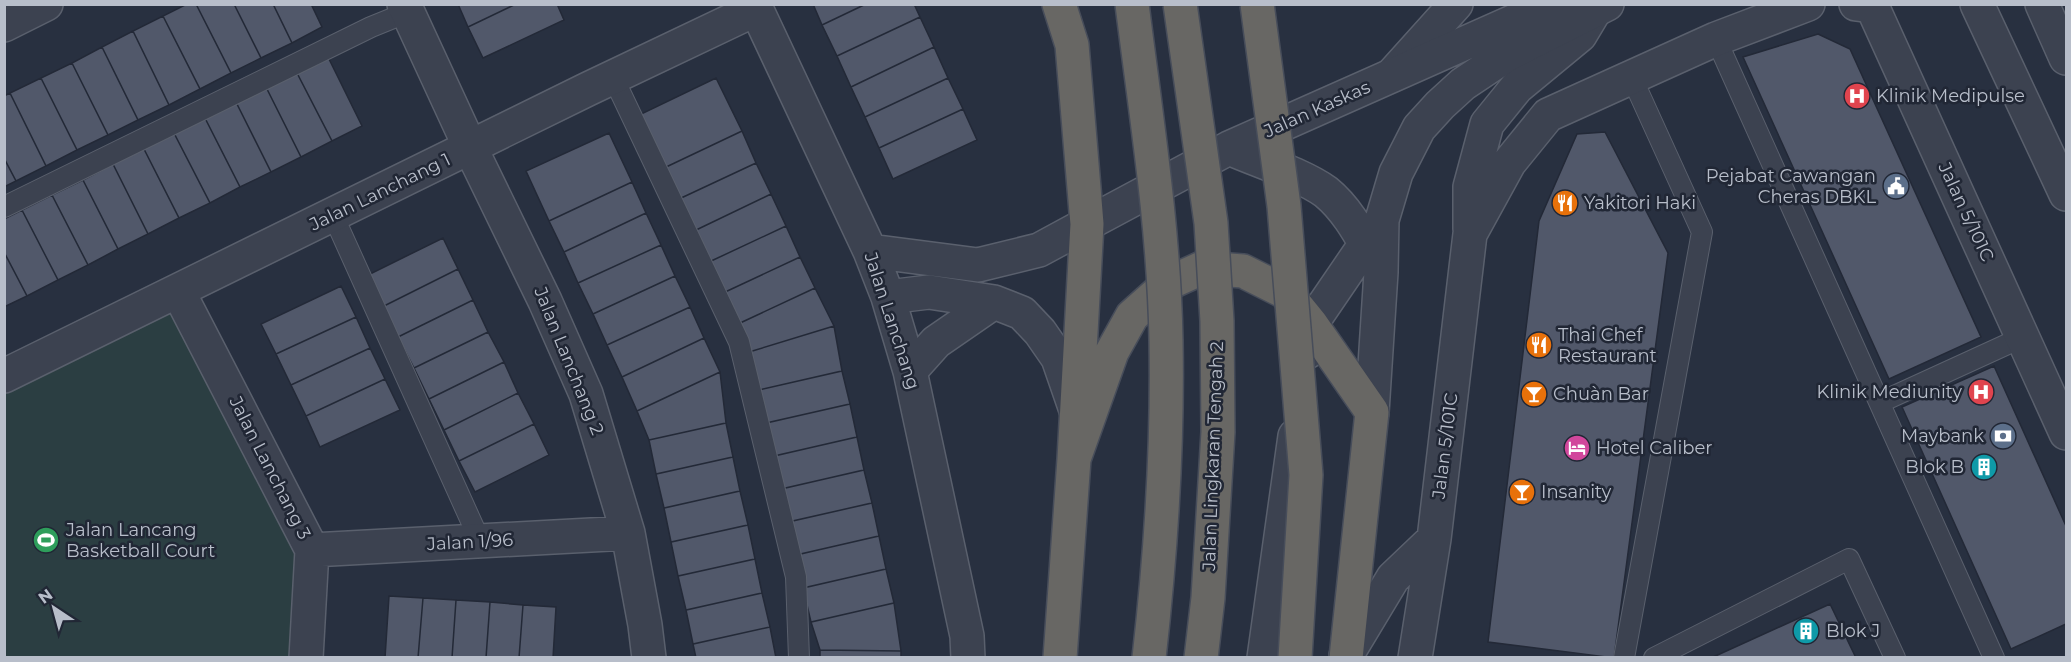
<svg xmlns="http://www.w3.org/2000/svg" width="2071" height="662" font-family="Montserrat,sans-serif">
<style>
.green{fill:#2b3e42}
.building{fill:#51586a;stroke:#232937;stroke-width:1.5}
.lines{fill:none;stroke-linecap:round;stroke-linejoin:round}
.service-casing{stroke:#5a606d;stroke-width:22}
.minor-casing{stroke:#5a606d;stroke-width:36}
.tertiary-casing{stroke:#5a606d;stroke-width:36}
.trunk-casing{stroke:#474d5a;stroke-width:36}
.service{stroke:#3c4250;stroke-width:20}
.minor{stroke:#3c4250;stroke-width:33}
.tertiary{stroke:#3c4250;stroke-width:33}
.trunk{stroke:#686764;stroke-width:33}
.trunk-bridge-casing{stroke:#474d5a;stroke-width:36;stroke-linecap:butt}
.trunk-bridge{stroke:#686764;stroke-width:33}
.labels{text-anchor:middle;stroke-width:5;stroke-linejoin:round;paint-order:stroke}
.poi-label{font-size:18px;fill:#b8beca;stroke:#212735;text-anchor:start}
.street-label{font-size:18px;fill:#b8beca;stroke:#212735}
</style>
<rect width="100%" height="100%" fill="#283040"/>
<path class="green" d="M178,291l134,259 -6,107 -301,1v-282z"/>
<path class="building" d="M187,4h9l35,69 -31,16 -37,-73z
M196,4h38l27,54 -30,15z
M234,4h39l19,39 -31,15z
M273,4h38l11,23 -30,16z
M458,4h58l-48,23z
M516,4h41l7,16 -81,38 -15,-31z
M813,4h53l-44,21z
M866,4h48l6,13 -83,39 -15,-31z
M163,16l37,73 -31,16 -36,-74z
M920,17l14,30 -83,40 -14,-31z
M133,31l36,74 -31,15 -36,-73z
M1818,34l32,15 131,288 -92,42 -146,-322z
M102,47l36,73 -30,15 -36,-72z
M934,47l14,31 -83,39 -14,-30z
M327,55l35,71 -30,15 -36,-70z
M72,63l36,72 -31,15 -36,-72z
M296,71l36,70 -31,16 -35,-70z
M41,78l36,72 -31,16 -36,-73z
M716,78l26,53 -78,37 -25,-53z
M948,78l15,31 -84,39 -14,-31z
M266,87l35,70 -30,15 -35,-70z
M10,93l36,73 -30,15 -12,-23v-62z
M236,102l35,70 -31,15 -35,-69z
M963,109l14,31 -84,39 -14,-31z
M205,118l35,69 -30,16 -36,-70z
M742,131l14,32 -77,36 -15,-31z
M1605,132l63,121 -54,405 -126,-16 51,-421 38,-87z
M174,133l36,70 -31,15 -35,-69z
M609,133l23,49 -83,39 -23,-50z
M144,149l35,69 -31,16 -35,-70z
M4,158l12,23 -12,6z
M756,163l15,31 -77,37 -15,-32z
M113,164l35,70 -30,15 -35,-69z
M83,180l35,69 -30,16 -36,-70z
M632,182l14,31 -82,39 -15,-31z
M771,194l15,32 -77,36 -15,-31z
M52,195l36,70 -30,15 -36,-70z
M22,210l36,70 -31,16 -23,-44v-33z
M646,213l15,32 -83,38 -14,-31z
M786,226l14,31 -77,36 -14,-31z
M443,238l15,31 -74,37 -16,-31z
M661,245l14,31 -82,38 -15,-31z
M4,252l23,44 -23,11z
M800,257l15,31 -77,36 -15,-31z
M458,269l15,31 -75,37 -14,-31z
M675,276l15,31 -83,38 -14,-31z
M341,286l15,31 -80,37 -15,-30z
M815,288l19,38 -85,26 -11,-28z
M473,300l15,32 -74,36 -16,-31z
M690,307l14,31 -82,39 -15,-32z
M356,317l14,31 -79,37 -15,-31z
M834,326l8,45 -83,19 -10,-38z
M488,332l16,30 -75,37 -15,-31z
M704,338l16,34 -83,39 -15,-34z
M370,348l15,31 -79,37 -15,-31z
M504,362l14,31 -74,37 -15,-31z
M1994,366l72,160v98l-55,25 -109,-242z
M842,371l8,33 -84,19 -7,-33z
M720,372l6,51 -77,17 -12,-29z
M385,379l15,31 -80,37 -14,-31z
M518,393l16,31 -75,37 -15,-31z
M850,404l7,33 -83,19 -8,-33z
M726,423l7,34 -77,17 -7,-34z
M534,424l15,31 -74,37 -16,-31z
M857,437l7,33 -83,19 -7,-33z
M733,457l7,34 -76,17 -8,-34z
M864,470l8,33 -84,19 -7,-33z
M740,491l8,34 -77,17 -7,-34z
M872,503l7,33 -83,19 -8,-33z
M748,525l7,34 -77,17 -7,-34z
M879,536l7,33 -83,19 -7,-33z
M755,559l7,34 -76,17 -8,-34z
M886,569l8,34 -83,19 -8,-34z
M762,593l8,34 -77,17 -7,-34z
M389,596l34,2 -5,60h-33z
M423,598l33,2 -4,58h-34z
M456,600l34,2 -4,56h-34z
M490,602l33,3 -4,53h-33z
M894,603l7,48 -81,-1 -9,-28z
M1830,604l26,54h-145z
M523,605l33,2 -3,51h-34z
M770,627l6,31h-80l-3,-14z
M820,650l81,1v7h-81z"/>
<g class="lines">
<defs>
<path id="service" d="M1716,39l278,619
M613,77l126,265 57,235 3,81
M4,207l367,-180 37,-15
M333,215l147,326
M1881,402l142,-65
M1624,658l78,-426 -70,-154
M1654,658l195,-99 46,99"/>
<path id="minor" d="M404,4l66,143 75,154 41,93 42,139 17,92 4,33
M754,4l116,247 18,46 22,74 57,265 1,22
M1856,4l16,2 194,427
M2042,4l24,54
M4,25l42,-21
M1392,75l64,-71
M1470,229v-42l17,-63 30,-37 63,-52 15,-25
M870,251l108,14 61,-15 48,-26
M178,291l134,259 -6,108
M888,297l41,-5 65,10 28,11 18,19 18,26 18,52
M910,371l26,-29 58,-40
M4,376l584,-287 168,-80
M312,550l316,-17
M1346,656l47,-78 41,-39
M1415,658l19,-119 36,-305 39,-71 39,-48 168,-76 92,-35"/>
<path id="tertiary" d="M1977,4l89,190
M1229,148c27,12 74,27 97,44 22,18 35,44 49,68
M1087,224l142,-76 324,-144
M1307,352l4,-28 71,-104
M1372,412l9,-140 1,-52 14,-47 23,-45 21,-23 23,-21 45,-30 99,-50
M1264,658l31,-222"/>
<path id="trunk" d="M1059,4l13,41 15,179 -13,235 -14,199
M1074,459l38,-107 20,-36 37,-33 33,-15 41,3 42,21 26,32 61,88 -26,246"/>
</defs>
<use href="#service" class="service-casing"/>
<use href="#minor" class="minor-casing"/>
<use href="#tertiary" class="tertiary-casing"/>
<use href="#trunk" class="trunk-casing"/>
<use href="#service" class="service"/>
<use href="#minor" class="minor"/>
<use href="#tertiary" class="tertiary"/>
<use href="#trunk" class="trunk"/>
<defs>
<path id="trunk-bridge" d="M1132,4c14,112 32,223 34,336 2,106 -5,212 -17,318
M1180,4l31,219 6,98 1,111 -10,166 -7,60
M1257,4l27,202 22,269 -11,183"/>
</defs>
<use href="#trunk-bridge" class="trunk-bridge-casing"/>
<use href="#trunk-bridge" class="trunk-bridge"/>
</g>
<defs>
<symbol id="hospital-disc" viewBox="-11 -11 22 22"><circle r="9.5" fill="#e0444e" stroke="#212735"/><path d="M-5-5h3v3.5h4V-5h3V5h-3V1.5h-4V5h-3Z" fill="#fff"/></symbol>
<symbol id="civic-disc" viewBox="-11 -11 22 22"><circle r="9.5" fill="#5c6f8a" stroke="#212735"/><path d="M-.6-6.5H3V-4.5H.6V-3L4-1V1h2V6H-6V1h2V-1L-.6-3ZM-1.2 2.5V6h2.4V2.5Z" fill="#fff"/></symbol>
<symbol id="restaurant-disc" viewBox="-11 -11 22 22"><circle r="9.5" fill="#e8710a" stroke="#212735"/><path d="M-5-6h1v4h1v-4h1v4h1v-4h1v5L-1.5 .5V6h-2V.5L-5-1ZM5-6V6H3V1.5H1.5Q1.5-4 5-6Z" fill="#fff"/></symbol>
<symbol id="bar-disc" viewBox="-11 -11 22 22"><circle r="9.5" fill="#e8710a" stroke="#212735"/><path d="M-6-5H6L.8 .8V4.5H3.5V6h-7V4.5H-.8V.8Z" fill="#fff"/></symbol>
<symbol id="bank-disc" viewBox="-11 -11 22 22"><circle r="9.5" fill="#5c6f8a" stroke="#212735"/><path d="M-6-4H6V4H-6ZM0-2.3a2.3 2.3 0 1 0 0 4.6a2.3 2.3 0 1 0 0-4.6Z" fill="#fff"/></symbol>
<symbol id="hotel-disc" viewBox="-11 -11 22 22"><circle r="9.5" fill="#d1479c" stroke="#212735"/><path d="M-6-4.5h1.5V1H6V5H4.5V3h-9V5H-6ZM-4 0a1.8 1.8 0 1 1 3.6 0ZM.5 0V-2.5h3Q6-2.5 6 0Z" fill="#fff"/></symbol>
<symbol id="building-disc" viewBox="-11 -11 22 22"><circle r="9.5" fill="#0f9aa8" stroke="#212735"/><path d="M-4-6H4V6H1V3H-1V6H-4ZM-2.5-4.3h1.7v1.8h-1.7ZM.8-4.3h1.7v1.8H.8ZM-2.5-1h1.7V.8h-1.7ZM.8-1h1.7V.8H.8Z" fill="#fff"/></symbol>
<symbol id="stadium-disc" viewBox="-11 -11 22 22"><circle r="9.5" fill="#2e9e5b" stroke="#212735"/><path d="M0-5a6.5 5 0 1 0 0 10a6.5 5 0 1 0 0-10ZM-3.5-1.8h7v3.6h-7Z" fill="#fff"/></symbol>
</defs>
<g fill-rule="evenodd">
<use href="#hospital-disc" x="1842" y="81" width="30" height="30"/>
<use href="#civic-disc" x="1881" y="171" width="30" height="30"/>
<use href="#restaurant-disc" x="1550" y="188" width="30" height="30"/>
<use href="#restaurant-disc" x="1524" y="330" width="30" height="30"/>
<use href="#hospital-disc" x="1966" y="377" width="30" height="30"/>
<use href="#bar-disc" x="1519" y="379" width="30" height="30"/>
<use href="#bank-disc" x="1988" y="421" width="30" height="30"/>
<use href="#hotel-disc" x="1562" y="433" width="30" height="30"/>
<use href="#building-disc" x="1969" y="452" width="30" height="30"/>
<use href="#bar-disc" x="1507" y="477" width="30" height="30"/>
<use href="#stadium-disc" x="31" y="525" width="30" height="30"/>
<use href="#building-disc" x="1791" y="616" width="30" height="30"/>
</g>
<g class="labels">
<g class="poi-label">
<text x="1876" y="102">Klinik Medipulse</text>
<text x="1876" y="182" text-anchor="end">Pejabat Cawangan<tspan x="1876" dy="21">Cheras DBKL</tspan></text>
<text x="1584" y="209">Yakitori Haki</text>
<text x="1558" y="341">Thai Chef<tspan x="1558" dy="21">Restaurant</tspan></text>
<text x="1962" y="398" text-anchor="end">Klinik Mediunity</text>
<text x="1553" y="400">Chuàn Bar</text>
<text x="1984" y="442" text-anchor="end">Maybank</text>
<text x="1596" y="454">Hotel Caliber</text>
<text x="1964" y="473" text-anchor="end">Blok B</text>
<text x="1541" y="498">Insanity</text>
<text x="66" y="536">Jalan Lancang<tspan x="66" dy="21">Basketball Court</tspan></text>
<text x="1826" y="637">Blok J</text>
</g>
<g class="street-label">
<text transform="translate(1317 109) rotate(-24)" y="6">Jalan Kaskas</text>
<text transform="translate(380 192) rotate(-26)" y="6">Jalan Lanchang 1</text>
<text transform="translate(1966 212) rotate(65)" y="6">Jalan 5/101C</text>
<text transform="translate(892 321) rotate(72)" y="6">Jalan Lanchang</text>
<text transform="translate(569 361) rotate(68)" y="6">Jalan Lanchang 2</text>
<text transform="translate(1445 446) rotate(-83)" y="6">Jalan 5/101C</text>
<text transform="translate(1213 456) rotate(-88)" y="6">Jalan Lingkaran Tengah 2</text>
<text transform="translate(270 468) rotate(63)" y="6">Jalan Lanchang 3</text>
<text transform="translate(470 542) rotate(-3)" y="6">Jalan 1/96</text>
</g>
</g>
<rect width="2071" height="662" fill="none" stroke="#b8beca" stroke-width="12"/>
<g transform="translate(54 608) rotate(324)" stroke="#212735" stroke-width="4.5" paint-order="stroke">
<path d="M0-4.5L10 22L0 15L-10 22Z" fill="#b8beca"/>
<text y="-9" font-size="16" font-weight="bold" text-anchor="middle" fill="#b8beca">N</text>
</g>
</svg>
